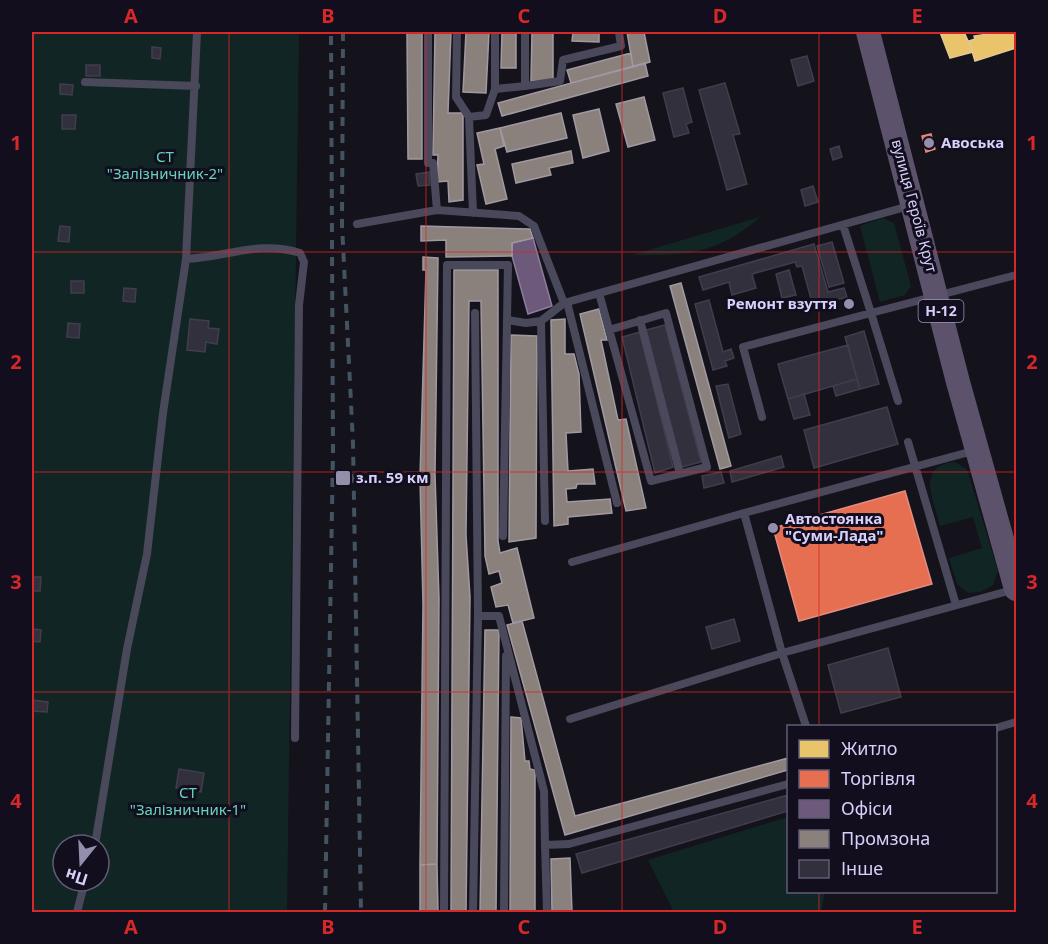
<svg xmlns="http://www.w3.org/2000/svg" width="1048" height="944" font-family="'Noto Sans',sans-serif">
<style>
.green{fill:#122525;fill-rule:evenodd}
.homes{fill:#e9c46a;stroke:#e3c895;stroke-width:1.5}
.shops{fill:#e76f51;stroke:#e28c84;stroke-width:1.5}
.offices{fill:#6d597a;stroke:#8c7da0;stroke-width:1.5}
.industry{fill:#8a817c;stroke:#a199a2;stroke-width:1.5}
.building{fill:#32303c;stroke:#413d4d;stroke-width:1.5}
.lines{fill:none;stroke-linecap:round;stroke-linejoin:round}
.service{stroke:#4a485b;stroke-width:8}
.primary{stroke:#5c526c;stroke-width:24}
.rail{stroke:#435362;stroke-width:4;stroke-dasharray:9 8;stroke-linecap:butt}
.grid{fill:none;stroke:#d62828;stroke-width:1.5;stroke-opacity:0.55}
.poi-dot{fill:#928eac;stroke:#120e1e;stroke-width:2}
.labels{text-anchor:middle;stroke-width:6;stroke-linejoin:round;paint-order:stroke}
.shield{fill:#120e1e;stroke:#9b96b8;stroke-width:1.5}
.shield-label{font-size:14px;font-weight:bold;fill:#d6d0fa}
.poi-label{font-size:15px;font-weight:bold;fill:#d6d0fa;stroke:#120e1e;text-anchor:start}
.park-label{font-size:15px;fill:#64d3bb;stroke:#120e1e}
.street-label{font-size:15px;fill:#d6d0fa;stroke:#120e1e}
.neatline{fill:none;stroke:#d62828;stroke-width:2}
.grid-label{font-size:20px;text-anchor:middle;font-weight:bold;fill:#d62828}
</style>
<rect width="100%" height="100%" fill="#14121a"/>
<path class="green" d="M32,32h267l-12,880h-255zM63,845h36v36h-36z
M760,217c-41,37 -75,39 -128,38z
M883,218l11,5 17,63 -6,9 -25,7 -20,-76z
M955,462l12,7 31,102 -5,14 -12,7 -13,1 -11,-9 -8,-26 33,-10 -9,-31 -33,9c-6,-25 -25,-61 15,-64z
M788,817v75h37l-4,20h-147l-26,-52z"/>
<path class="homes" d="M940,32h24l9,20 -23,6z
M1002,32h14v16l-41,13 -6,-20 6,-2 -1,-3z"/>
<path class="shops" d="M931,134l4,15 -9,3 -4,-16z
M905,491l27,93 -133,37 -26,-93z"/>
<path class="offices" d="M533,238l19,68 -24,8 -16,-58v-13z"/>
<path class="industry" d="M407,32h15v127h-14z
M435,32h16l-3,81h15v87l-14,2 -1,-21 -11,1 1,-27h-5z
M466,32h23l-3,61 -23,-1z
M502,32h14v36h-15z
M532,32h21v48l-22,1z
M573,32h26v10l-27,-1z
M627,32h17l6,30 -17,5z
M631,53l2,14 -62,16 -4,-13z
M645,63l3,13 -146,40 -4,-13z
M644,97l11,43 -27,7 -12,-43z
M599,109l10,42 -26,7 -10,-43z
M561,113l6,25 -60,14 -7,-24z
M500,128l4,18 -9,3 12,50 -21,5 -9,-39 7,-1 -7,-31z
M571,151l2,12 -24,5 2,7 -35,8 -4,-19z
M421,226l109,3 3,9 -21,5v13l-66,1v-17l-25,1z
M423,257l15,1 -3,216 4,125 -2,265 -17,1 3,-261 -3,-126 6,-208h-3z
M454,270h44v271l2,12 17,-5 17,70 -21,5 -5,-18 -12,2 -5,-20 11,-4 -3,-12 -10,3 -4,-18 -4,-255h-12l-3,234 4,62 -4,315h-15z
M681,283l50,183 -11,3 -50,-183z
M599,309l8,31h-6l17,80 8,-1 20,89 -20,3 -46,-197z
M565,319v35h9l5,20 2,58 -15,1 2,38 25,-2 2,15h-18l-1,4 -10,1 1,13 43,-3 2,14 -44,4v7l-14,2 -3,-206z
M511,335l26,1 -1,202 -27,4z
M522,621l53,195 213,-58v12l-223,65 -58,-210z
M485,630h14l-3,282h-16z
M511,717l10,1 4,43h4l1,8 5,1v142h-25z
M570,858l2,54h-20l-1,-53z
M437,864l1,48h-18v-47z"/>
<path class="building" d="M152,47l9,1 -1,11 -8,-1z
M807,56l7,25 -16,5 -7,-26z
M86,65h14v11h-14z
M725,83l15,51 -7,1 14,49 -20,6 -28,-100z
M60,84l13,1 -1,10 -12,-1z
M683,88l9,34 -6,2 3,9 -15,4 -11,-44z
M62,115h14l-1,14h-13z
M839,146l3,11 -9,3 -3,-11z
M429,172l1,13 -12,1 -2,-12z
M813,186l5,16 -13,4 -4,-16z
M60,226l10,1 -1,15 -11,-1z
M832,242l12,41 -15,4 -12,-41z
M814,244l14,48 16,-4 3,9 -34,9 -11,-40 -5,1 -2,-5 -43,12 4,14 -24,7 -3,-13 -26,8 -4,-13z
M789,270l7,25 -14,3 -6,-24z
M71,281h13v12h-13z
M124,288l12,1 -1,13 -12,-1z
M709,300l14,52 8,-3 3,9 -9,3 2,5 -14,4 -18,-66z
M190,319l19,2 -1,7 11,1 -2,15 -11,-2 -1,10 -18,-2z
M68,323l12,1 -1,14 -12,-1z
M665,325l36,137 -19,5 -36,-137z
M864,331l15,53 -19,5 -15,-52z
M640,332l33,135 -18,6 -33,-136z
M848,345l9,34 -69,20 -10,-35z
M857,379l3,10 -24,7 -3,-10z
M728,384l13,50 -12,4 -13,-52z
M804,394l6,21 -16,4 -6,-20z
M887,407l11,37 -84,24 -10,-38z
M781,456l3,11 -52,15 -2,-11z
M721,472l3,11 -20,5 -2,-12z
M32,577h9l-1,14h-8z
M734,619l6,22 -28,8 -6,-22z
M32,629l9,1 -1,12 -8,-1z
M888,648l13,49 -60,16 -13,-48z
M32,700l16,2 -1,10 -15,-1z
M179,769l25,4 -3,19 -25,-4z
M788,795v16l-206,62 -6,-19z"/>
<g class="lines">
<path class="service" d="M428,32v131h5l4,47
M457,32l-1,65 13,20
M85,82l111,4
M525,86l35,-5 3,-21 58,-14 -2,-14
M495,89v-57
M473,213l-4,-96 17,-2 9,-26 30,-3v-54
M357,224l80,-14 82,6 15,10 30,77 345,-97
M843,225l28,88 145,-38
M186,259c40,-2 75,-19 114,-6l4,9 -5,43 -4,433
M599,293l52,188 56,-14 -41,-154 -57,17
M567,302l50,201
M475,313l3,303
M640,320l40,154
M541,321l23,-18
M762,417l-19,-70 128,-34 27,88
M908,442l48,163
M744,513l229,-62
M503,536l4,-216
M572,562l172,-49 38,140 24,73
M570,719l212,-66 230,-63
M996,728l20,-6
M95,845l32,-196 20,-95 16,-141 23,-154 11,-227
M545,845l2,67
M77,912l8,-31
M444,912l3,-647h61l-1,55 19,3 15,-2 4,200
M473,912l5,-296h21l45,175 1,54 24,-1 219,-60
M504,912l2,-256"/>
<path class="primary" d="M868,32l90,350 58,207"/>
<path class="rail" d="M343,32l-1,193 11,218 8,469
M325,912l8,-461 -2,-419"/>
</g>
<path class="grid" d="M229,32v880M426,32v880M622,32v880M819,32v694M32,252h984M32,472h984M32,692h984M819,892v20"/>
<g class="poi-dot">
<circle cx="929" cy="143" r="6"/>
<circle cx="849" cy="304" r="6"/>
<rect x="335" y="470" width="16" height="16" rx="3"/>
<circle cx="773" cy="528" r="6"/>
</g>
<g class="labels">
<rect class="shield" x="918.5" y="300" width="45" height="22" rx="4.5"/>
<g class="shield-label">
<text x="941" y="316">Н-12</text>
</g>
<g class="poi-label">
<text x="941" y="148">Авоська</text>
<text x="837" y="309" text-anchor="end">Ремонт взуття</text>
<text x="356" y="483">з.п. 59 км</text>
<text x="785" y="524">Автостоянка<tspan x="785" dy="17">"Суми-Лада"</tspan></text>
</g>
<g class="park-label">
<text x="165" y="162">СТ<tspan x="165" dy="17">"Залізничник-2"</tspan></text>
<text x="188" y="798">СТ<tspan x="188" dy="17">"Залізничник-1"</tspan></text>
</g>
<g class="street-label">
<text transform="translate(914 206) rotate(75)" y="5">вулиця Героїв Крут</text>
</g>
</g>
<rect width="1048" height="944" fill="none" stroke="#120e1e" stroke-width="66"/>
<rect x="787" y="725" width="210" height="168" fill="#120e1e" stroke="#605c76" stroke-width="1.5"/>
<rect x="799" y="740" width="30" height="18" fill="#e9c46a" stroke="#605c76" stroke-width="1.5"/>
<text x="841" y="755" font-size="18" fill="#d6d0fa">Житло</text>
<rect x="799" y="770" width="30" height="18" fill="#e76f51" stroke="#605c76" stroke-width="1.5"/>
<text x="841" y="785" font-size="18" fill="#d6d0fa">Торгівля</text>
<rect x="799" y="800" width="30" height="18" fill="#6d597a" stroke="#605c76" stroke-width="1.5"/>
<text x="841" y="815" font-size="18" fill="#d6d0fa">Офіси</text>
<rect x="799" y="830" width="30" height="18" fill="#8a817c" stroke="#605c76" stroke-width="1.5"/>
<text x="841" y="845" font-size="18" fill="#d6d0fa">Промзона</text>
<rect x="799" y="860" width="30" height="18" fill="#32303c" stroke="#605c76" stroke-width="1.5"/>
<text x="841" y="875" font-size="18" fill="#d6d0fa">Інше</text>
<g transform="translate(81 863) rotate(198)"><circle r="28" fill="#120e1e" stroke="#605c76" stroke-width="1.5"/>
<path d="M0-4.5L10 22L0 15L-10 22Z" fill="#928eac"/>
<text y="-9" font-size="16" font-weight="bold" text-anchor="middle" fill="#d6d0fa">Пн</text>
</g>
<rect x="33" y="33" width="982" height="878" class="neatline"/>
<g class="grid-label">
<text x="131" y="23">A</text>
<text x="328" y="23">B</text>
<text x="524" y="23">C</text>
<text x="720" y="23">D</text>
<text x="917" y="23">E</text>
<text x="16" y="150">1</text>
<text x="1032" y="150">1</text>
<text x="16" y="369">2</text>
<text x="1032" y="369">2</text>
<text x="16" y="589">3</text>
<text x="1032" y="589">3</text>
<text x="16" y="808">4</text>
<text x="1032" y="808">4</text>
<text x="131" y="934">A</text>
<text x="328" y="934">B</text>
<text x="524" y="934">C</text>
<text x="720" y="934">D</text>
<text x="917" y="934">E</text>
</g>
</svg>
